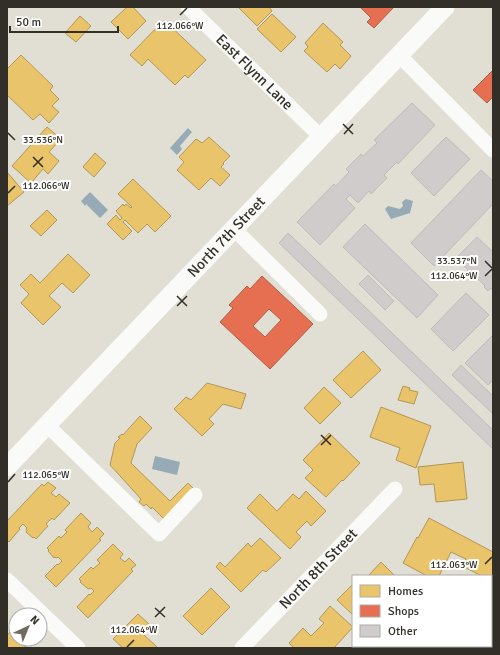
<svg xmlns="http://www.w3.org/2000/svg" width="500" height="655" font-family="Signika,sans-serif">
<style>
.water{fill:#96abb5}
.homes{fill:#e9c46a;stroke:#b29756}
.shops{fill:#e76f51;stroke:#b05c44;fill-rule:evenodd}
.building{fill:#cfcccb;stroke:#bebcba}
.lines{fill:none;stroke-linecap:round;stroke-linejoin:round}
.minor{stroke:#fafaf8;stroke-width:15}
.major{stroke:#fafaf8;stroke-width:19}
.ticks{fill:none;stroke:#312f27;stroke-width:1.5}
.labels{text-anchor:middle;stroke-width:4;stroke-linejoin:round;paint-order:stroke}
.street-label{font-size:15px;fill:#312f27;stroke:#fff}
.ticks-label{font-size:10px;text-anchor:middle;fill:#312f27;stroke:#fff;stroke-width:4;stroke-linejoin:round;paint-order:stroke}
</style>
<rect width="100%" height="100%" fill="#e1ded3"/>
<path class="water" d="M188,128l4,4 -12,14 2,3 -5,6 -7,-7z
M90,192l18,18 -8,8 -14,-14 -1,2 -4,-5z
M406,199l7,2 -3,12 -19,6 -6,-10 3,-3 12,3 3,-3 -1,-4z
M155,456l25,6 -3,13 -25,-6z"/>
<path class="homes" d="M127,7h6l13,14 -18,18 -17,-17z
M238,7h31l3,4 -15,15z
M272,14l24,23 -15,15 -24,-23z
M80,16l11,10 -15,16 -11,-9z
M164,20l42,40 -18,18 -3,-3 -10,10 -27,-26 -6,7 -12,-11z
M323,23l20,19 -3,3 11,11 -11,13 -5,-5 -8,8 -23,-21 4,-4 -3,-4z
M21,55l32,31 -3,4 9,9 -7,7 7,6 -10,11 -9,-9 -7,6 -26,-25v-26z
M47,127l14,12 -12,13 10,9 -11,13 -5,-5 -12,14 -19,-17z
M209,137l21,19 -7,7 1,1 -3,3 9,8 -10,11 -9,-8 -12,12 -22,-20 7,-8 -5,-5 17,-18 6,4z
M95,153l11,10 -12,14 -11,-10z
M7,172l17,20 -17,14z
M133,179l38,37 -16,16 -8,-8 -9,9 -13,-13 -2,2 9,9 -9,9 -16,-16 9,-9 4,5 2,-2 -6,-7 7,-7 1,2 2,-2 5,4 1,-1 -14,-13z
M47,210l10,10 -16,16 -11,-10z
M68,254l22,21 -17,18 -11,-10 -13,13 12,11 -18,18 -22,-22 8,-9 -9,-9 11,-11 9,9z
M363,351l18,19 -30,28 -18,-18z
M207,383l39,11 -5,15 -18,-5 -14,15 5,5 -12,12 -28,-27 12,-12 5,3z
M403,386l7,2 -1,2 9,2 -4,12 -16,-4z
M324,387l17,16 -21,21 -16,-16z
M381,407l50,19 -15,42 -20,-8 4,-12 -30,-11z
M140,416l12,12 -15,16 -6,19 39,38 18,-18 6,6 -30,30 -12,-12 -1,2 -5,-5 -2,2 -5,-4 2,-3 -31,-34 5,-22 5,-5 -2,-1 4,-3 1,1z
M329,433l31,30 -17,18 -1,-1 -16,17 -21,-19 8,-8 -10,-10z
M463,462l4,37 -31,3 -2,-18 -14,1 -2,-18z
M48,482l8,6 -5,5 5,4 3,-3 11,9 -16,17 -2,-2 -6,6 2,2 -12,13 -2,-2 -1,1 -7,-6 1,-1 -1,-2 1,-1 -4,-4 -4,4 1,1 -11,13 -2,-2v-19l35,-37 2,2z
M306,491l20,20 -15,15 -4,-5 -11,11 5,5 -11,12 -43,-41 13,-14 17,17 16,-17 6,5z
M81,513l10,10 -3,4 4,5 5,-5 7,7 -5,5 2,1 -45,47 -11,-11 12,-12 1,1 4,-4 -4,-4 -1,1 -2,-1 -1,1 -6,-7 1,-1 -2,-2 12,-12 2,2 6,-6 -2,-2z
M429,518l64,34v22l-2,3v-1h-9l-20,-10 4,-7 -15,-7 -12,24h-12l-24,-13 14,-26 1,1z
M260,538l21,20 -15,14 -3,-2 -22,22 -25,-25 4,-5 5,5 23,-24 3,4z
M113,544l10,10 -3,4 5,4 4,-4 7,7 -5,4 2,2 -45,47 -11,-11 12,-13 1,1 4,-4 -3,-3 -2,1 -2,-1 -7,-6 1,-1 -2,-2 12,-12 2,2 7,-6 -3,-3z
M381,562l14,14h-27z
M352,585l1,1v29l-16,-15z
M211,588l19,19 -28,28 -19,-19z
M330,606l23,21 -19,21h-40l-5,-5 14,-15 8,8 13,-13 -5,-4z
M138,614l13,12 -8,8 15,14h-35l-10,-9z
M10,632l6,6v1h1l9,8v1h-19v-13z
M398,646h24l2,2h-28z"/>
<path class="shops" d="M360,7h34l-20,21 -7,-6 4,-4z
M493,70v27l-6,6 -14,-13z
M262,276l51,48 -43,45 -50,-47 13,-14 -4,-3 18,-19 3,3zM269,309l12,11 -16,17 -12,-11z"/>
<path class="building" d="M412,103l23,22 -37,39 -1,-2 -13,13 3,3 -16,16 -2,-3 -11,12 -8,-8 -4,4 9,9 -35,37 -23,-23 37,-38 2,2 13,-14 -3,-3 15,-15 2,2 14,-13 -3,-3z
M446,137l24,22 -36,37 -23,-23z
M481,170l12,11v23l-59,62 -23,-23z
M365,224l73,71 -21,23 -74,-71z
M288,233l205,197v17l-1,1 -213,-205z
M477,237l16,15v39l-2,-3 -3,3 -4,-4 1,-1 -8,-8 -2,2 -8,-8 1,-2 -7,-7 -1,1 -5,-5z
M368,275l26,26 -9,9 -26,-26z
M466,293l23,22 -36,36 -22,-22z
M493,335v45l-5,5 -23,-22z
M461,365l32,31v18l-41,-39z"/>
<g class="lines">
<g class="minor">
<path id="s1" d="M188,7l133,130"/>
<path d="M399,55l94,95"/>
<path d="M234,229l86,85"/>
<path d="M47,425l112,109 36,-39"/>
<path d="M7,580l71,68"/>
<path d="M491,603l2,-2"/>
<path id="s2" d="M242,648l153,-159"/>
<path d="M447,648l2,-2"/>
</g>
<path class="major" id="s3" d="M7,467l438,-460"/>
</g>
<path class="ticks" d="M180,15l7,-7M343,124l10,10M8,133l7,7M344,134l9,-10M33,157l10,10M33,167l10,-10M8,193l7,-7M485,261l7,7M485,276l7,-7M177,296l10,10M177,306l10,-10M321,435l10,10M321,445l10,-10M8,482l7,-8M485,564l7,-7M155,608l10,9M155,617l10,-10M127,647l7,-7"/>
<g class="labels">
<g class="street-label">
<text dy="5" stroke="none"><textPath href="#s1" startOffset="93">East Flynn Lane</textPath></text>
<text dy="5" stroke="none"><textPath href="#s3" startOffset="318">North 7th Street</textPath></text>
<text dy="5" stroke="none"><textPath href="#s2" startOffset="110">North 8th Street</textPath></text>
</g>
</g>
<g class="ticks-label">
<text x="180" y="29">112.066°W</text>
<text x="43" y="143">33.536°N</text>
<text x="46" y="189">112.066°W</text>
<text x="457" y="264">33.537°N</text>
<text x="454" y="279">112.064°W</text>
<text x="46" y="478">112.065°W</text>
<text x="454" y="568">112.063°W</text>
<text x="134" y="633">112.064°W</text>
</g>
<rect width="500" height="655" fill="none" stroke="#312f27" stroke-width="16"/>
<rect x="352" y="575" width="140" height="72" fill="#ffffff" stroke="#adaca9"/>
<rect x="360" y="585" width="20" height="12" fill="#e9c46a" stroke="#adaca9"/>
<text x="388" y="595" font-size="12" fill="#312f27">Homes</text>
<rect x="360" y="605" width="20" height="12" fill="#e76f51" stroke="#adaca9"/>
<text x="388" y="615" font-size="12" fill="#312f27">Shops</text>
<rect x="360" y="625" width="20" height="12" fill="#cfcccb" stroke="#adaca9"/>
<text x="388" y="635" font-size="12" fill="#312f27">Other</text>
<g transform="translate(28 627) rotate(44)"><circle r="19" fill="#ffffff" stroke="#adaca9"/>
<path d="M0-3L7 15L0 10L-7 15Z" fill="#6f6c63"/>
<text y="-6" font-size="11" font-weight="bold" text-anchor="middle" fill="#312f27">N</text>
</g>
<path d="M10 26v6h108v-6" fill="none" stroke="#312f27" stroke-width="2"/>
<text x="16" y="26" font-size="12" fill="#312f27" stroke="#ffffff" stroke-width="3" paint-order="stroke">50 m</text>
</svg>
